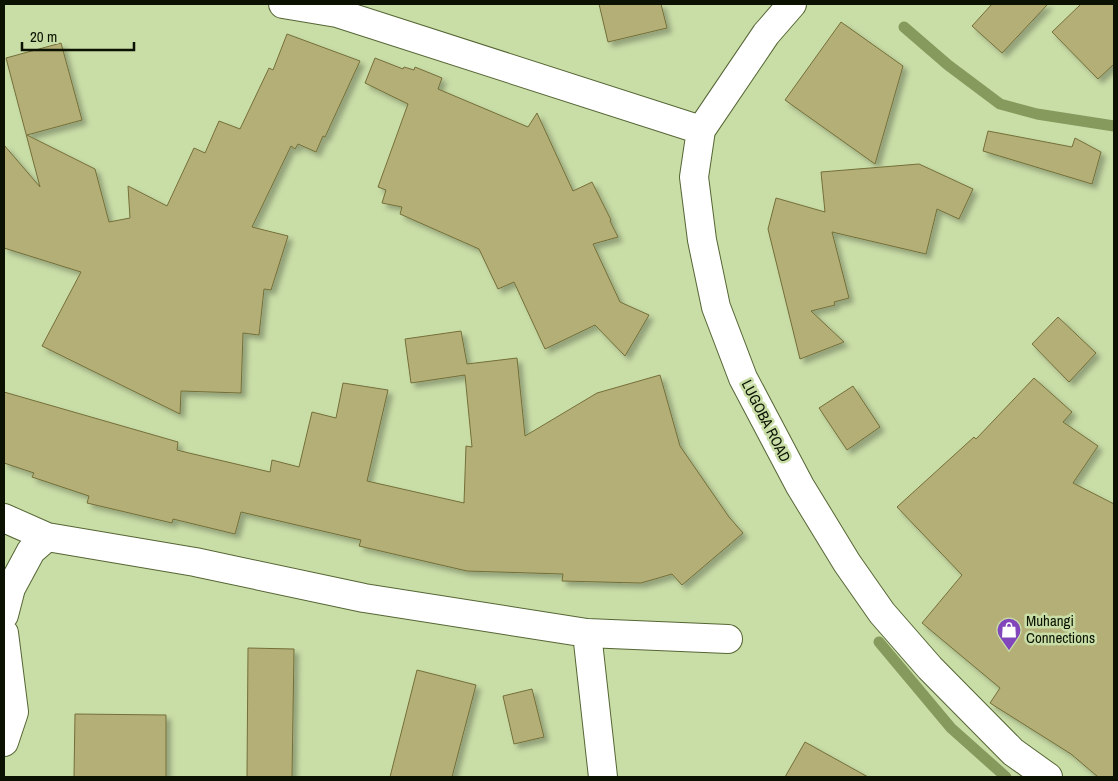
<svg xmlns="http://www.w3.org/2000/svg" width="1118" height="781" font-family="'Archivo Narrow',sans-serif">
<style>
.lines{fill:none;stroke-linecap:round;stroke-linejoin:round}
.stream{stroke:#859a5c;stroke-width:11}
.building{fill:#b3af76;stroke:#746f39;filter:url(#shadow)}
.minor-casing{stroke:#566635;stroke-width:30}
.minor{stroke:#fff;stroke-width:28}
.labels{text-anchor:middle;stroke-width:5;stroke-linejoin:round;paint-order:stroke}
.street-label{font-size:15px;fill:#0c1201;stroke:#c9dda7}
.poi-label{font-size:15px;fill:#0c1201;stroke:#c9dda7;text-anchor:start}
</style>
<defs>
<filter id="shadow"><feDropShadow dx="4.5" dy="4.5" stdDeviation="2.5" flood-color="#0004"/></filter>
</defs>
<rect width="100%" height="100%" fill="#c9dda7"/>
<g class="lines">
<path class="stream" d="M904,27l44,38 52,39 37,10 77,12
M879,642l72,86 55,49"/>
</g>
<path class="building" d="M599,4h62l6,24 -59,14z
M992,4h56l-46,49 -30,-27z
M1081,4h33v60l-16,15 -46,-47z
M841,22l62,44 -28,98 -90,-64z
M287,34l73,27 -35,76 -2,-1 -7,16 -18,-8 -3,5 -4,-3 -39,81 36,9 -17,54 -7,-1 -5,46 -16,-2 -2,60 -60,-2 -1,23 -138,-68 39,-74 -77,-24v-103l36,42 -34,-129 55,-15 21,77 -55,15 68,34 14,53 21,-4 -2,-32 39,20 27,-58 11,5 14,-32 21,8 29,-61 4,2z
M375,58l28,11 1,-2 10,3 1,-3 27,11 -4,11 90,38 9,-14 36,78 19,-9 19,38 -1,1 8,16 -25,7 27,58 29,13 -24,41 -30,-31 -50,24 -31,-67 -16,7 -19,-40 -79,-35 2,-7 -20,-4 4,-13 -8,-3 30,-83 -43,-21z
M988,131l84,16 3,-9 26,14 -9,32 -109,-33z
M919,164l54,25 -14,30 -22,-10 -11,45 -94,-22 17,66 -15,4 1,3 -24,6 33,31 -44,17 -32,-130 8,-31 49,14 -4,-40z
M1058,317l38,36 -27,29 -37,-38z
M461,331l6,33 50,-6 8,78 72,-43 63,-18 20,71 49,71 14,16 -61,52 -10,-11 -31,9 -79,-2 1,-7 -96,-3 -108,-25 2,-6 -120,-28 -6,22 -62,-15 -1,4 -85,-20 2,-7 -57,-19 2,-4 -30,-10v-71l174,50 -1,8 12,3 81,19 2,-12 27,7 13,-55 24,6 7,-35 45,7 -21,91 97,22 2,-57 6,1 -7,-72 -54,8 -6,-44z
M1034,378l38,34 -9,10 35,24 -25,37 41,21v273h-16l-27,-23 -81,-51 10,-15 -78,-65 40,-48 -65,-68 77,-70 2,2z
M853,386l27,41 -33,23 -28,-42z
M248,648l46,1 -2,128h-45z
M417,670l59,15 -24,92h-62z
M532,689l12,48 -30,7 -11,-48z
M75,714l91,1v62h-92z
M805,742l63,35h-83z"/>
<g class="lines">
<defs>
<path id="minor" d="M283,4l54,9 364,117
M792,4l-26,30 -65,96 -7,47 8,63 14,67 27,71 57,108 47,77 35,50 48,55 83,84 35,25
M4,518l43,19 148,25 169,36 223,35 141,6
M4,615l7,-27 20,-37 16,-14
M4,633l10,79 -10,30
M587,633l16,144"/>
</defs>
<use href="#minor" class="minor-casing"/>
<use href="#minor" class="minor"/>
</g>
<defs>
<symbol id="shop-pin" viewBox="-11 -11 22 30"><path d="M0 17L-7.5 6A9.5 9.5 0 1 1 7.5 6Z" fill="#8246bc" stroke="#c9dda7"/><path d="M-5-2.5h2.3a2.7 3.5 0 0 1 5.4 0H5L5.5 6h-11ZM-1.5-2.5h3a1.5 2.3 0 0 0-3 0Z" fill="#fff"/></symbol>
</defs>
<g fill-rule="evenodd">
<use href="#shop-pin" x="995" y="616" width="28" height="38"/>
</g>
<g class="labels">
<g class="street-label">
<text transform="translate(766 421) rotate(63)" y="5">LUGOBA ROAD</text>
</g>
<g class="poi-label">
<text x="1026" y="626">Muhangi<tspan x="1026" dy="17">Connections</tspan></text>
</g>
</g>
<rect width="1118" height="781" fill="none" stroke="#0c1201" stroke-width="10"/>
<path d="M22 42v8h112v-8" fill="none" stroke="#0c1201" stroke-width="2.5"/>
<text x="30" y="42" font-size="15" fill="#0c1201" stroke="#c9dda7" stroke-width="4" paint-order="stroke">20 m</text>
</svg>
